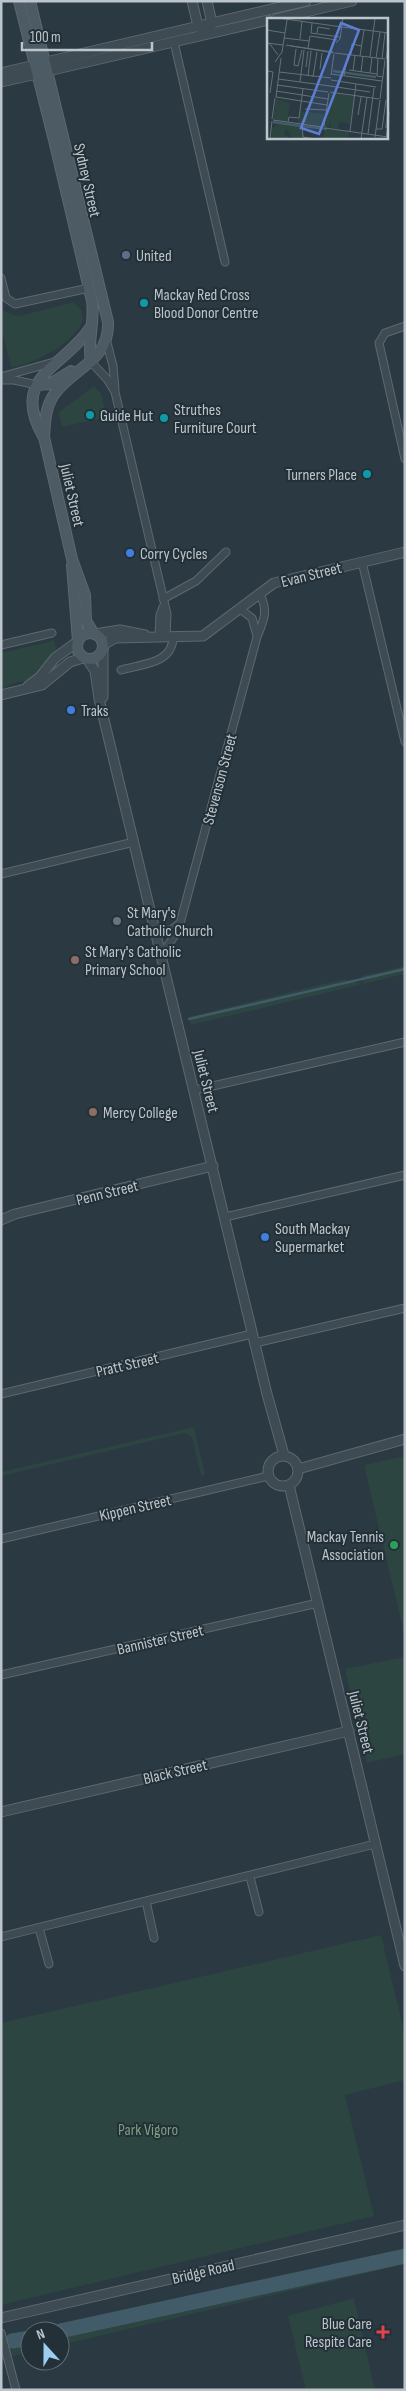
<svg xmlns="http://www.w3.org/2000/svg" width="406" height="2391" font-family="'Sofia Sans Condensed',sans-serif">
<style>
.green{fill:#2d4541}
.lines{fill:none;stroke-linecap:round;stroke-linejoin:round}
.stream{stroke:#425b68;stroke-width:2.5}
.river{stroke:#425b68;stroke-width:15}
.minor-casing{stroke:#5d686f;stroke-width:9}
.tertiary-casing{stroke:#5d686f;stroke-width:11}
.secondary-casing{stroke:#5d686f;stroke-width:12}
.minor{stroke:#3e4b52;stroke-width:7}
.tertiary{stroke:#3e4b52;stroke-width:9}
.secondary{stroke:#4d5b64;stroke-width:10}
.service-dot{fill:#5c6f8a;stroke:#233037;stroke-width:2}
.culture-dot{fill:#0f9aa8;stroke:#233037;stroke-width:2}
.shop-dot{fill:#3f7fe0;stroke:#233037;stroke-width:2}
.worship-dot{fill:#6b7280;stroke:#233037;stroke-width:2}
.education-dot{fill:#8d6e63;stroke:#233037;stroke-width:2}
.leisure-dot{fill:#2e9e5b;stroke:#233037;stroke-width:2}
.health-dot{fill:#e0444e;stroke:#233037;stroke-width:2}
.labels{text-anchor:middle;stroke-width:4;stroke-linejoin:round;paint-order:stroke}
.street-label{font-size:16px;fill:#bcc5cb;stroke:#233037}
.poi-label{font-size:16px;fill:#bcc5cb;stroke:#233037;text-anchor:start}
.park-label{font-size:16px;fill:#7c9f7d;stroke:#233037}
.inset-river{fill:none;stroke:#425b68;stroke-width:2.5}
.inset-road{fill:none;stroke:#647179;stroke-width:1}
.view{fill:#5d7ed3;fill-opacity:0.15;stroke:#5d7ed3;stroke-width:2.5}
.inset-edge{fill:none;stroke:#bcc5cb;stroke-width:2.5}
</style>
<rect width="100%" height="100%" fill="#2a3942"/>
<path class="green" d="M74,302l8,9 1,7c-4,24 -51,47 -72,49l-10,-39v-19l11,6 8,1z
M94,386l7,7 6,24 -45,10 -3,-15z
M53,639l4,12c-10,9 -15,20 -25,27 -9,5 -20,3 -27,10l-4,-2v-33l48,-11z
M405,966v8l-214,51 -2,-8 155,-38 19,5 -1,-8z
M194,1427l11,48 -4,1 -9,-39 -7,-4 -184,43v-4z
M405,1456v181l-41,-172z
M405,1657v97l-38,9 -22,-94z
M381,1935l24,100v45l-60,15 29,121 -373,89v-282z
M405,2250v14l-345,81v-13z
M354,2298l21,92h-69l-18,-74z
M30,2339v13l-29,7v-14z"/>
<g class="lines">
<path class="stream" d="M189,1019l216,-50"/>
<path class="river" d="M60,2331l345,-75
M12,2341l18,-3"/>
<defs>
<path id="minor" d="M174,42l51,220
M1,278l5,20 9,6 74,-16
M405,326l-20,7 -6,10 26,116
M106,339l7,27 2,23
M91,362l16,17 8,13 52,222 -1,23
M1,377l53,-15
M1,380h13l23,5
M362,562l43,180
M163,599l33,-18 30,-29
M240,609l12,9 5,18
M159,637l1,-22 3,-8
M1,645l51,-12
M121,670c20,-6 52,-6 52,-33
M1,874l133,-32
M156,931l15,-1 9,-7
M161,955l17,-24 79,-294c7,-17 12,-27 2,-44
M195,1090l210,-48
M225,1217l180,-42
M255,1343l150,-35
M1,1394l251,-60
M1,1539l267,-63
M1,1675l317,-72
M250,1877l9,35
M146,1901l8,37
M39,1928l10,36
M1,1937l374,-93
M1,2333l15,57"/>
<path id="tertiary" d="M192,1l6,25 3,3
M207,1l5,22 -2,5
M276,19l76,-18
M46,62l260,-61
M48,71l220,-51
M1,73l34,-8
M1,82l36,-8
M95,634l25,-4 25,5
M103,645l12,-7 88,-2 71,-53 131,-31
M87,659l8,12 4,28 168,695 17,61
M28,686l12,-9 15,-19 22,-16
M1,695l41,-10 28,-23 13,-4
M103,697v-49
M1,1220l14,-6 198,-48
M268 1471a15 15 0 1 1 30 0a15 15 0 1 1-30 0Z
M298,1469l107,-30
M289,1485l116,481
M1,1812l348,-81
M1,2318l404,-93"/>
<path id="secondary" d="M19,1l35,139 38,161c3,21 -5,40 -1,61
M30,1l78,321c2,40 -37,46 -55,74 -8,13 -8,27 -9,41l28,122 13,36 1,26 8,13
M37,385l13,-1 21,-13
M43,436c-34,-60 22,-69 47,-108
M72,565l6,76
M77 646a13 13 0 1 1 26 0a13 13 0 1 1-26 0Z"/>
</defs>
<use href="#minor" class="minor-casing"/>
<use href="#tertiary" class="tertiary-casing"/>
<use href="#secondary" class="secondary-casing"/>
<use href="#minor" class="minor"/>
<use href="#tertiary" class="tertiary"/>
<use href="#secondary" class="secondary"/>
</g>
<circle class="service-dot" cx="126" cy="255" r="5"/>
<g class="culture-dot">
<circle cx="144" cy="303" r="5"/>
<circle cx="90" cy="415" r="5"/>
<circle cx="164" cy="418" r="5"/>
<circle cx="367" cy="474" r="5"/>
</g>
<g class="shop-dot">
<circle cx="130" cy="553" r="5"/>
<circle cx="71" cy="710" r="5"/>
<circle cx="265" cy="1237" r="5"/>
</g>
<circle class="worship-dot" cx="117" cy="921" r="5"/>
<g class="education-dot">
<circle cx="75" cy="960" r="5"/>
<circle cx="93" cy="1112" r="5"/>
</g>
<circle class="leisure-dot" cx="394" cy="1545" r="5"/>
<path class="health-dot" d="M380.5 2324.5h5v5h5v5h-5v5h-5v-5h-5v-5h5z"/>
<g class="labels">
<g class="street-label">
<text transform="translate(88 180) rotate(77)" y="6">Sydney Street</text>
<text transform="translate(73 495) rotate(77)" y="6">Juliet Street</text>
<text transform="translate(311 574) rotate(-14)" y="6">Evan Street</text>
<text transform="translate(219 779) rotate(-75)" y="6">Stevenson Street</text>
<text transform="translate(207 1081) rotate(76)" y="6">Juliet Street</text>
<text transform="translate(107 1192) rotate(-14)" y="6">Penn Street</text>
<text transform="translate(127 1364) rotate(-13)" y="6">Pratt Street</text>
<text transform="translate(135 1507) rotate(-13)" y="6">Kippen Street</text>
<text transform="translate(160 1639) rotate(-13)" y="6">Bannister Street</text>
<text transform="translate(362 1722) rotate(76)" y="6">Juliet Street</text>
<text transform="translate(175 1771) rotate(-13)" y="6">Black Street</text>
<text transform="translate(203 2271) rotate(-13)" y="6">Bridge Road</text>
</g>
<g class="poi-label">
<text x="136" y="261">United</text>
<text x="154" y="300">Mackay Red Cross<tspan x="154" dy="18">Blood Donor Centre</tspan></text>
<text x="174" y="415">Struthes<tspan x="174" dy="18">Furniture Court</tspan></text>
<text x="100" y="421">Guide Hut</text>
<text x="357" y="480" text-anchor="end">Turners Place</text>
<text x="140" y="559">Corry Cycles</text>
<text x="81" y="716">Traks</text>
<text x="127" y="918">St Mary's<tspan x="127" dy="18">Catholic Church</tspan></text>
<text x="85" y="957">St Mary's Catholic<tspan x="85" dy="18">Primary School</tspan></text>
<text x="103" y="1118">Mercy College</text>
<text x="275" y="1234">South Mackay<tspan x="275" dy="18">Supermarket</tspan></text>
<text x="384" y="1542" text-anchor="end">Mackay Tennis<tspan x="384" dy="18">Association</tspan></text>
<text x="372" y="2329" text-anchor="end">Blue Care<tspan x="372" dy="18">Respite Care</tspan></text>
</g>
<g class="park-label">
<text x="148" y="2135">Park Vigoro</text>
</g>
</g>
<g transform="translate(267 18)">
<rect width="121" height="121" fill="#2a3942"/>
<path d="M65,75l22,3 -4,28 -11,-2 -1,7 -7,-1 -1,-7 -1,7 -4,-1zM9,81l14,4 -3,19 -14,-2zM33,93l25,3 -1,7h-3l-1,5 -22,-3zM13,105l21,3 22,3 -22,-3 3,13h-11l-7,-11 -2,5 5,6h-18l1,-11zM58,111l24,3 -1,7h-25z" fill="#2d4541"/>
<path class="inset-river" d="M66,53l43,6M6,104l28,4M35,108l25,3M119,110l3,-16"/>
<path class="inset-road" d="M11,0l64,9M45,5l-1,10 29,4M75,9l47,6M0,12l18,3M50,15l1,-6 12,2M17,20l25,3M33,21l2,-18M0,25l16,2M2,25l9,12M69,25l4,-4 3,-21M19,27l48,8M24,28l42,6M41,30l2,-12 27,4M68,35l50,6M84,36l1,-10 10,2M93,38l4,-26M103,39l5,-39M109,40l4,-26M111,40l-1,18 6,1M115,41l3,-26M119,41l3,-18M8,44l7,-10 5,-32M27,47l4,1 4,-16M27,47l2,-16M39,49l2,-16M53,51l2,-16M82,52l28,4M1,53l5,1 -3,21M86,53l2,-16M12,54l52,6M94,54l2,-16M103,55l2,-16M64,56l51,7M64,57l3,-21M41,58l3,-25M77,58l4,-22M46,59l4,-25M11,61l52,7M64,62l45,7M33,64l4,-32M10,67l51,7M63,68l40,6M9,73l52,8M63,74l49,7M9,79l51,8M9,79l5,-39M113,81l5,-39M38,91l22,1M91,97l3,-18M5,101l3,-21M6,102l50,7M21,104l1,-5 10,1 4,-29M35,106l1,13 13,2M57,109l5,-34M58,110l63,9M109,111h6l4,-29M83,113l6,-47M101,116l6,-46M108,119l5,-37M119,119l3,-16M3,121l2,-18M94,121l6,-42"/>
<path class="view" d="M74,5l18,7 -40,104 -18,-6z"/>
<rect width="121" height="121" class="inset-edge"/>
</g>
<rect width="406" height="2391" fill="none" stroke="#bcc5cb" stroke-width="5"/>
<g transform="translate(45 2346) rotate(339)"><circle r="24" fill="#233037" stroke="#606c72"/>
<path d="M0-4L9 19L0 12L-9 19Z" fill="#9dceef"/>
<text y="-8" font-size="14" font-weight="bold" text-anchor="middle" fill="#bcc5cb">N</text>
</g>
<path d="M22 42v8h130v-8" fill="none" stroke="#bcc5cb" stroke-width="2.5"/>
<text x="30" y="42" font-size="15" fill="#bcc5cb" stroke="#233037" stroke-width="4" paint-order="stroke">100 m</text>
</svg>
